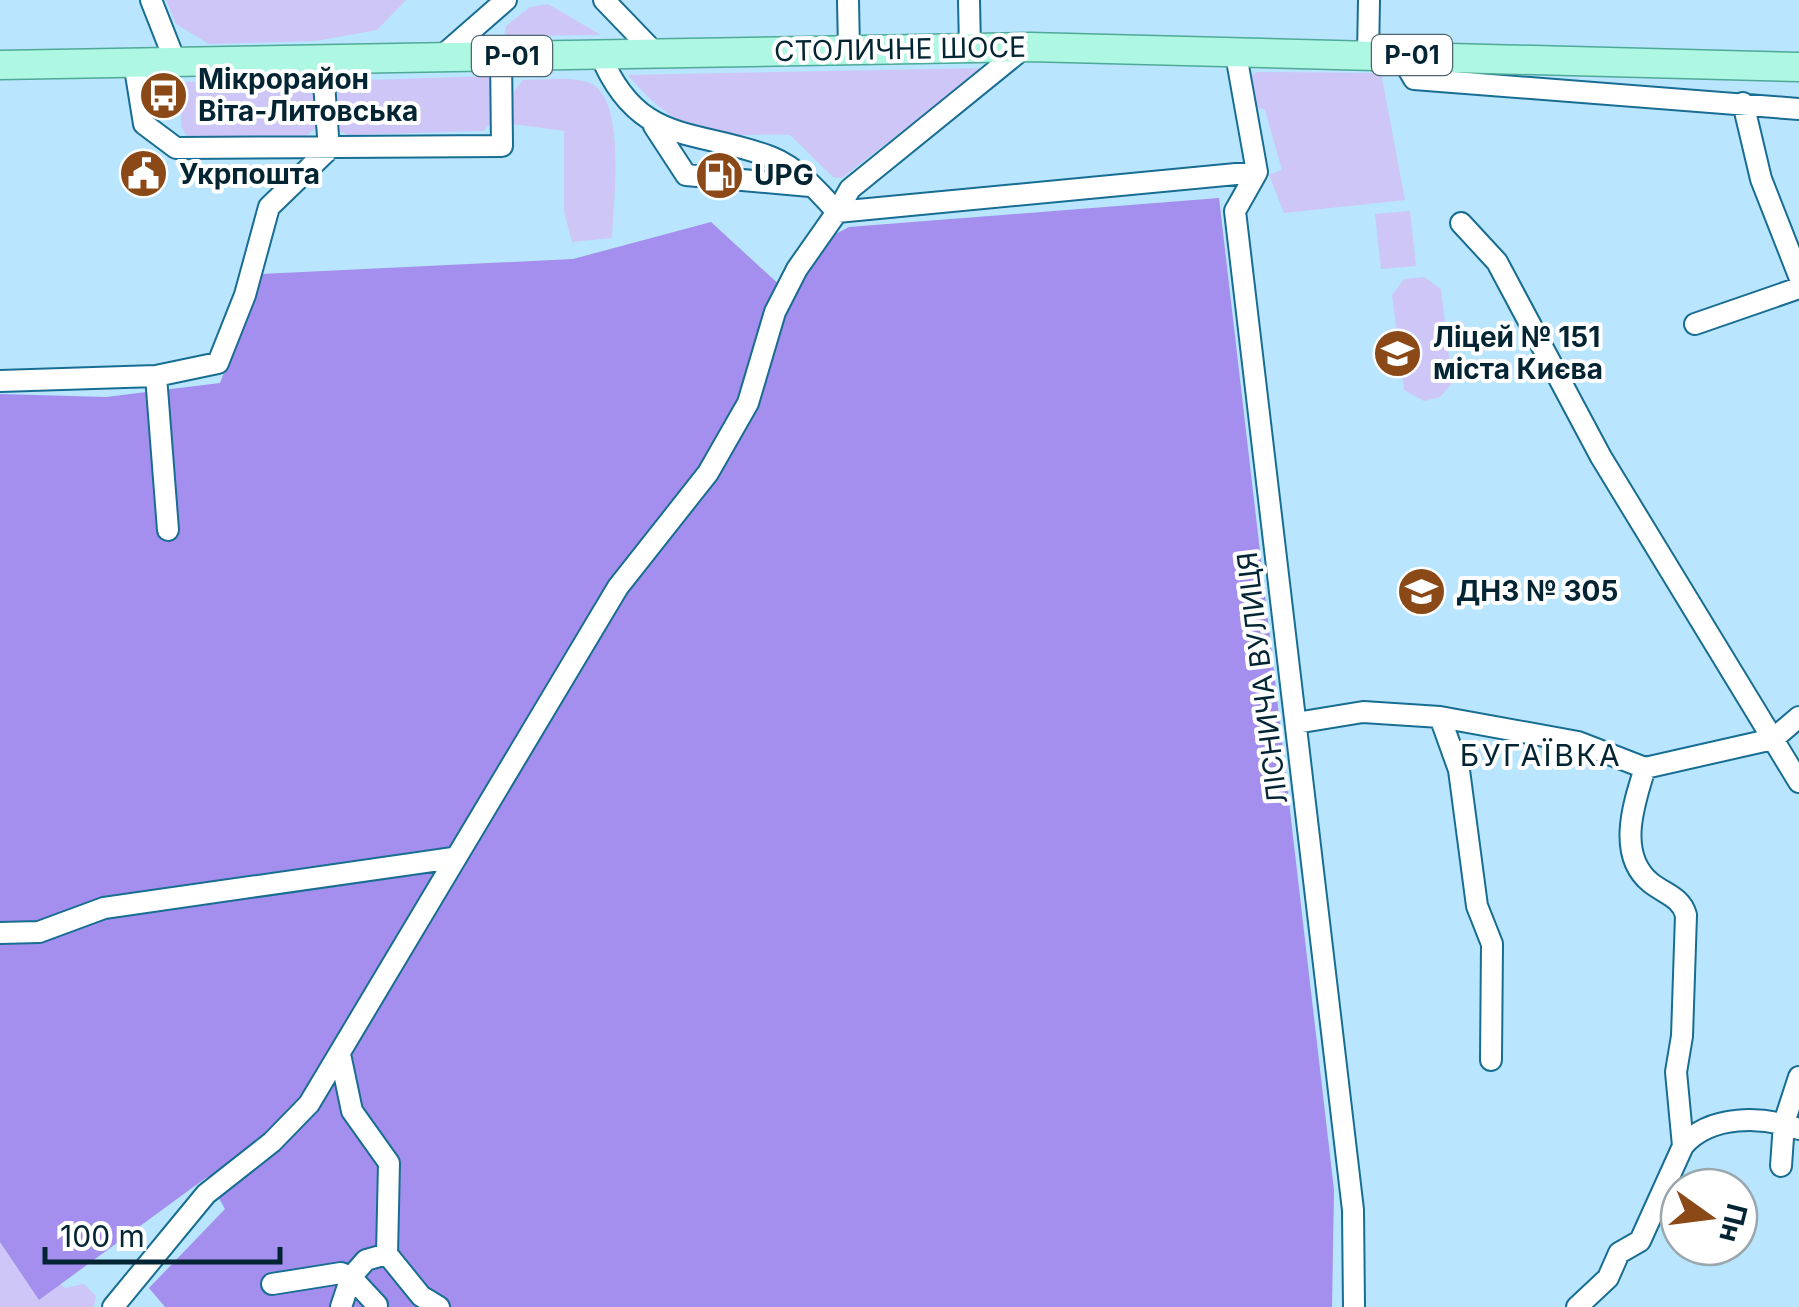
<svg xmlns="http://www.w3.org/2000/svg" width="1799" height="1307" font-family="Inter,sans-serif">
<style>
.green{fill:#cec6f6}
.forest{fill:#a48fee}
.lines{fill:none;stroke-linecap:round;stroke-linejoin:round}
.minor-casing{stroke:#186d92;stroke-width:24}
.major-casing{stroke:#4fa998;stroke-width:31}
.minor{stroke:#fff;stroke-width:20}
.major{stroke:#aef7e2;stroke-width:28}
.labels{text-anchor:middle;stroke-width:8;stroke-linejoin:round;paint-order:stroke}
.shield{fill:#fff;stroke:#4e6670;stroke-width:2.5}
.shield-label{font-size:25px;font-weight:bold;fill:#022433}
.street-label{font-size:28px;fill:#022433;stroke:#fff}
.poi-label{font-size:28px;font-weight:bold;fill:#022433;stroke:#fff;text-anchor:start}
.neighbourhood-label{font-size:30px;letter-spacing:2.5px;fill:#022433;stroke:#fff}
</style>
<rect width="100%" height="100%" fill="#b9e5fe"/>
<path class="green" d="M166,0h240l-29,30 -61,11 -107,3 -33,-20z
M548,4l53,31 -97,1 2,-10 24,-19z
M983,68l-141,110 -9,-1 -43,-42c-24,-2 -48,2 -72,0 -34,-3 -70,-35 -90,-60z
M1256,72l125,1 24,127 -121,13 -15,-38 13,-5 -17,-60 -13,-5 -4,-25z
M493,76l1,44 -11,11 -135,4 -9,-4 -3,-50z
M523,80c20,0 46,-4 64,2 41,11 26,122 25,156l-40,4 -8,-31v-80l-51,-7c-7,-18 -2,-30 10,-44z
M303,81l13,9 5,34 -19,15 -114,-2 -7,-10 1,-45z
M1410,211l6,55 -35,3 -6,-55z
M1424,277l17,12 11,94 -12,14 -16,4 -20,-11 -12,-95 12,-16z
M0,1200l64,88 20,-4 12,12 -2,11h-94z"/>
<path class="forest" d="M1219,198l115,992 -2,117h-1167l-16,-19 76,-79 -18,-32 -168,123 -39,-58v-848l106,3 114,-14 41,-109 312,-15 138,-37 73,67 36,-47 29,-15z"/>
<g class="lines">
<defs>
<path id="minor" d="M151,0l24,61
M604,0l51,53
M848,0l1,50
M969,0l1,48
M1235,49l22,123 -22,39 118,999 1,97
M600,54c38,92 93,74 171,103 26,10 48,35 66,55l13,-23 175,-142
M1368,54l1,-54
M1400,55l14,24 385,30
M442,56l64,-56
M134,62l10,62 32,24 326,-2 -1,-90
M1743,103l18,76 38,97
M654,126l32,49 124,11
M1461,223l36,39 104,195 198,325
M1695,324l104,-36
M156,376l12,154
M0,381l156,-5 62,-13 27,-68 24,-88 60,-58 -7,-91
M1440,717l19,53 18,136 15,38 -1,116
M1296,723l67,-11 77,5 138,25 67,26 128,-29 26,-22
M1645,768c-11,35 -29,87 6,115 14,11 30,14 35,32l-4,121 -6,36 7,74
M0,933l39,-1 65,-24 349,-50
M340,1054l12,57 37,52 -2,91 34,42 18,11
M1781,1166l3,-43 15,-46
M272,1284l69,-11 10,4 15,-17 21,-6
M113,1307l93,-113 66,-52 37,-38 309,-517 90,-114 40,-70 27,-91 22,-43 40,-57 420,-40
M341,1307l10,-30 26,28
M1577,1307l31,-29 11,-25 21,-12 43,-95c27,-32 80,-30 116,-17"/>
<path id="major" d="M0,65l1030,-18 769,20"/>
</defs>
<use href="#minor" class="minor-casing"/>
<use href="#major" class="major-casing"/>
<use href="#minor" class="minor"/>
<use href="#major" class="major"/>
</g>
<defs>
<symbol id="bus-disc" viewBox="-11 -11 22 22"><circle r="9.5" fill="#8b4917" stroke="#fff"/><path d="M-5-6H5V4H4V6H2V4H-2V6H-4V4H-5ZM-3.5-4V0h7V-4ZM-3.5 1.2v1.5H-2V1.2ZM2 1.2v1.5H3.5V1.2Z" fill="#fff"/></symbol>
<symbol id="civic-disc" viewBox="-11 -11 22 22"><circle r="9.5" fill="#8b4917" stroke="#fff"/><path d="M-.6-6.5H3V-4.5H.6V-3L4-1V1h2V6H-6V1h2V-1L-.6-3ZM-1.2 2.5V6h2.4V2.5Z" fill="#fff"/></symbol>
<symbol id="fuel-disc" viewBox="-11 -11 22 22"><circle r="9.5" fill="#8b4917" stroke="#fff"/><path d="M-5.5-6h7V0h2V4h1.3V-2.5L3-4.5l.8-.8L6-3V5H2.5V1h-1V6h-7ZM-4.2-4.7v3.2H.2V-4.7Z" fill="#fff"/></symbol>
<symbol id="school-disc" viewBox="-11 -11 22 22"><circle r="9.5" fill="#8b4917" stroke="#fff"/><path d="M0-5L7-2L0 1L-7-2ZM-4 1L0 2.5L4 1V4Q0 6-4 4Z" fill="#fff"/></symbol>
</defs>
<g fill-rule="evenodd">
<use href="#bus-disc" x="136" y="68" width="55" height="55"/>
<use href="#civic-disc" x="116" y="146" width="55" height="55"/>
<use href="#fuel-disc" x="692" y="148" width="55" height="55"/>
<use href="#school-disc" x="1370" y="326" width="55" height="55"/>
<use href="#school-disc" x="1394" y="564" width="55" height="55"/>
</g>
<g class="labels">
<g class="shield">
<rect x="1372" y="35" width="80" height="40" rx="8"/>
<rect x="472" y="36" width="80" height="40" rx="8"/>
</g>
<g class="shield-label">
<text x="1412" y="64">Р-01</text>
<text x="512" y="65">Р-01</text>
</g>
<g class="street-label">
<text transform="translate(900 49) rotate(-1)" y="10">СТОЛИЧНЕ ШОСЕ</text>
<text transform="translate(1262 678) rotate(-97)" y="10">ЛІСНИЧА ВУЛИЦЯ</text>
</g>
<g class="poi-label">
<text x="198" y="89">Мікрорайон<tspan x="198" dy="32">Віта-Литовська</tspan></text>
<text x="179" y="184">Укрпошта</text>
<text x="754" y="185">UPG</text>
<text x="1433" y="347">Ліцей № 151<tspan x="1433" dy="32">міста Києва</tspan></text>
<text x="1456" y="601">ДНЗ № 305</text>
</g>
<g class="neighbourhood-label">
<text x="1541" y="766">БУГАЇВКА</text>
</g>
</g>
<g transform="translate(1709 1217) rotate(104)"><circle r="48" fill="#ffffff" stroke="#9aa7ad" stroke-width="2.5"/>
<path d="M0-8L18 38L0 25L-18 38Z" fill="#8b4917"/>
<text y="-15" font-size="28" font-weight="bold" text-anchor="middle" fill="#022433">Пн</text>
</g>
<path d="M45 1247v15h235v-15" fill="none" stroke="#022433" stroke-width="5"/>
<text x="60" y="1247" font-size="30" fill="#022433" stroke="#ffffff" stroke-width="8" paint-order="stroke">100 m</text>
</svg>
